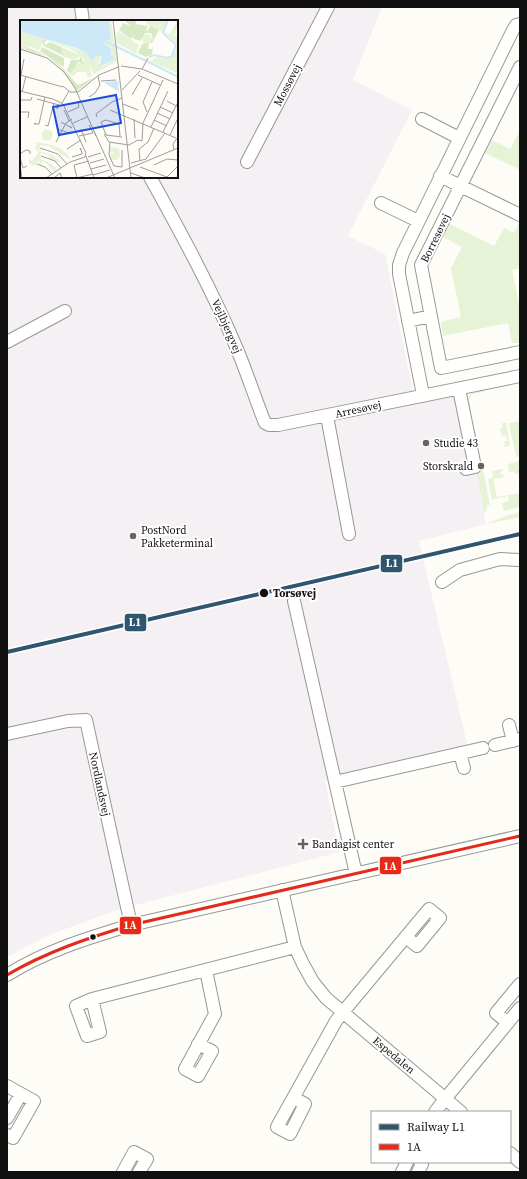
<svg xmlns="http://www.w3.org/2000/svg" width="527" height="1179" font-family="'Source Serif 4',serif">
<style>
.industrial{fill:#f5f0f3;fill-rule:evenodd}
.green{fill:#e7f3d7}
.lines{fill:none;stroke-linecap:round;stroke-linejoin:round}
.minor-casing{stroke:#979795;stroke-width:14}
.minor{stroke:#fffffe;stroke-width:12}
.bus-1-casing{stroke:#fff;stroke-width:6}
.bus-1{stroke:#e52b18;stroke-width:3}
.rail-1-casing{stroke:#fff;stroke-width:7}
.rail-1{stroke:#30556e;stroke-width:4}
.poi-dot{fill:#646362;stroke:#fff;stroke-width:1.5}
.stop-dot{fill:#111;stroke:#fff;stroke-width:1.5}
.labels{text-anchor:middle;stroke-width:4;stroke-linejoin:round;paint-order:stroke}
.street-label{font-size:11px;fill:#111;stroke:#fff}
.poi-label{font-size:11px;fill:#111;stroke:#fff;text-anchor:start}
.stop-label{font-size:11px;font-weight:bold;fill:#111;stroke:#fff;text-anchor:start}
.inset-river{fill:none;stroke:#cde8f7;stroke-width:2}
.inset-road{fill:none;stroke:#9f9e9b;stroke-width:1}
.view{fill:#1d4ed8;fill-opacity:0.15;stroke:#1d4ed8;stroke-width:2}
.inset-edge{fill:none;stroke:#111;stroke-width:2}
.line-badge{stroke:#fff;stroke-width:1.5}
.badge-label{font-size:11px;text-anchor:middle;font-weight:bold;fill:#fff}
</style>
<rect width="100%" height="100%" fill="#fdfcf7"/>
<path class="industrial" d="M7,7h375l-29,73 59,30 -64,126 37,18 30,148 37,-6 4,4 12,63 8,8 10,53 -67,17 49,207 -143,33 14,71 -222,58 -68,25 -42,22zM21,21h156v156h-156z"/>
<path class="green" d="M520,130v40l-35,-17 7,-13 18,9z
M520,221v47l-8,2 8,38v35h-8l-4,-20 -65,13 -2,-14 20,-5 -10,-49 11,-21 -19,-10 7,-13 44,22 10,-18 10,5z
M483,389l1,3 -12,2 -3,6 2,12h-1c-4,-16 -3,-19 13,-23z
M520,421v35l-4,1 -7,-34z
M502,423h4l4,23 -5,1 -1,-6h3l-1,-6 -4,1 -2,-7 3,-1z
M520,461v11h-2l1,2h-4l-1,-3 -5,1 -1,-8z
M483,469l7,36h-3v5l-3,3 -8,-42z
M502,469l1,2 -3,1 1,3 2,-1 1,3 -11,2 4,18 23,-4v14l-16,4 -2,-8 7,-2 -1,-5 -16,4 -4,-21 5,-1 -1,-7z
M520,512v5l-34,7 22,-9z"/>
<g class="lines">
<defs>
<path id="minor" d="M81,7l2,14
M520,67l-99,198 20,103 79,-16
M422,119l37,19
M247,162l81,-155
M440,176l80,39
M150,177c31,56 62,113 87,172 10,24 18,49 28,74l4,2h9l242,-49
M381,203l37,18
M408,321l23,-5
M7,342l58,-31
M459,389l16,78 -9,2
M423,395l-24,-121v-9l4,-12 110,-223 3,-5 4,-1
M327,416l22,118
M442,582l18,-12 40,-11 20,1
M294,601l62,273
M509,725l4,16
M7,734l61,-13 18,-1 45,205
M495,745l25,-6
M460,753l4,15
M335,782l148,-34
M282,890l13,57 8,17 10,18 13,16 135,114
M7,975c38,-24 81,-37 124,-50l389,-89
M92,999l8,33 -13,4 -11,-30 16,-7 203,-52
M508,1023l-12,-10 24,-29
M198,1044l14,7 -14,25 -13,-7 30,-55 -9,-44
M7,1086l27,15 -21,37 -6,-3
M294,1098l11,6 -15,30 -13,-7 59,-106 7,-9 86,-103 11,9 -23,28 -11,-9
M435,1112l10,-13 75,-91
M7,1118l14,-24
M510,1153l10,9
M123,1172l11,-20 13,7 -8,13
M402,1172l5,-10
M418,1172l4,-8 -2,-2"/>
</defs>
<use href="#minor" class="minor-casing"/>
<use href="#minor" class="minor"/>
<defs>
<path id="bus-1" d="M7,975c39,-23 81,-37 124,-50l389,-89"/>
</defs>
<use href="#bus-1" class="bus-1-casing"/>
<use href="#bus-1" class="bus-1"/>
<defs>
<path id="rail-1" d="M7,652l513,-118"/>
</defs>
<use href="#rail-1" class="rail-1-casing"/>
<use href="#rail-1" class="rail-1"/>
</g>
<g class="poi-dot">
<circle cx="426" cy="443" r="4"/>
<circle cx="481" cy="466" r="4"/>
<circle cx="133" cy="536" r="4"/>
<path d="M301 838h4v4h4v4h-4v4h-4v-4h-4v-4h4z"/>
</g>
<g class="stop-dot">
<circle cx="264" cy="593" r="5"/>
<circle cx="93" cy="937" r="3.5"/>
</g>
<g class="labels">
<g class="street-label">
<text transform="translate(287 85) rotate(-62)" y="4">Mossøvej</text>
<text transform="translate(435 238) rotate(-64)" y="4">Borresøvej</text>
<text transform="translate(227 326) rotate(66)" y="4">Vejlbjergvej</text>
<text transform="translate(358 409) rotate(-12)" y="4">Arresøvej</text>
<text transform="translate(100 784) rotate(78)" y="4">Nordlandsvej</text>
<text transform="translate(394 1055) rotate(40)" y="4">Espedalen</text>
</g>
<g class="poi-label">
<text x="434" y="447">Studie 43</text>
<text x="473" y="470" text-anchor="end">Storskrald</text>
<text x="141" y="534">PostNord<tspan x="141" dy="13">Pakketerminal</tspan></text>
<text x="312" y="848">Bandagist center</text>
</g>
<g class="stop-label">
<text x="273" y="597">Torsøvej</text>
</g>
</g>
<g transform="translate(20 20)">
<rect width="158" height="158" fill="#fdfcf7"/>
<path d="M89,0h2l6,41 -23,13 -5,-9 3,10 -6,4 2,-3 -2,-4h-9l-4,5 -3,-3 4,-5 4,2 -3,-3 5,-7 4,5 -3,-6 5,1 -5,-5 -7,4 -10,-3 -5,-11 21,9 -7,-5 -29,-11 -5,11 -10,-4 -3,5 -6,-2v-5l5,1 -5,-2 1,-12 64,21 8,9 4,-6 5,1 -4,7 3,4 14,-8 -5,-5 2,-4 -9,-8 8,-3zM126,0h22l-5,12 -17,-8zM149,0h9l-3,16 3,2v36l-27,-13 5,-4 15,2 6,-11v-4l-13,-12 6,2 7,-12zM98,11l21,14 -3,9 -19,-11 -1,-9zM122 19a5 5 0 1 1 10 0a5 5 0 1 1-10 0ZM21.5 115a5.5 5.5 0 1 1 11 0a5.5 5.5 0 1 1-11 0ZM16,122l17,3 8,4 1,-1v2l5,4 3,-2 -3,3 4,5 -23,-14 -8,-1 -1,6 -3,-1zM90,127l9,1 1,8 -3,4h-6l-1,-6 5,-1 -5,-1zM19,131l12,3 10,7 2,-3v2l-6,3 -8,-5v-3l-8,-2 -1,6 12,5 5,5 -3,3 -7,-8 -2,2 2,-2 -5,-3 -1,3 -3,-4 -2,6 -7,-2v-5l3,2z" fill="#e7f3d7"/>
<path d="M104,0h11l1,4 12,2 -2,4 2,1 2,-5 9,4 -7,13h-2l3,-5 -2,-5h-6l-5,8 -6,-2 -1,-3 -2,3 -12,-9 4,-7 8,3zM24,19l3,1 -3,2 2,3 4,-3 11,5 3,9 -20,-10 -2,-4zM129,23l-1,6h4l1,-3 -1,8 -6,3 -8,-4 4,-9zM7,27l15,7 17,10 19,21 17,-8 -18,14 -18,-25 -14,-10 -19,-6zM22,27l22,11v9l-24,-16zM61,36l3,10 -5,-5 -4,7 3,3 -4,-2 -4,5 -3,-4 4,-10h8z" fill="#d8eac5"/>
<path d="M0,0h89l2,19 -8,3 9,8 -2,4 5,5 -16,8 3,-11h-6l-3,5 -8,-9 -9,-4 -54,-16zM98,61l1,11 -14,-9v-1z" fill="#cde8f7"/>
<path class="inset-river" d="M85,21l41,20M129,37l5,-2 14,3 4,-2 4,-11 -13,-12 5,-13M127,41l31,16"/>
<path class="inset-road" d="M93,0l18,158M0,29l27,9 17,14 11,16 21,48M101,46l21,3 36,15M122,49l6,-11M0,55l43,12M1,55l3,-16M118,55l22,10M81,61l15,-1M43,66l7,6h8l21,-17 19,-8M102,70l18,-19M0,71l33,8 10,5 23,49 -1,4 -15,5 -24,16M2,72l4,-16M112,75l10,-17M69,77l6,-4 5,-8 -2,-9M17,79l22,6 -1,3h-2h2M0,80h11l1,-3M147,81l11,6M42,83l7,-12M103,84l15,6M140,87l13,6M44,90l5,11M90,90l66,28M0,92h9l-1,6M48,92l11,-5 -1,-6M127,92l-4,-10 9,-20M137,93l13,6M77,97l-1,-3 16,-12 10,-4M114,99l1,19M134,100l13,6M41,102l11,6 -2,-2M16,103l-2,1h5l6,-27M53,103l14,-6M25,105l3,1 6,-23M131,107l17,-36M39,109h-2l12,4h-2M61,109l5,13M74,111l21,47M143,112l15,-30M84,114l5,8 20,3M150,115l8,-17M59,116l14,-3 -4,-8M100,116l-1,-12 -13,-4 -5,2 5,13 16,2M36,122l10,-19 6,-4M90,122l-1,13 5,11 8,1v-17M109,125l9,-5 4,1 1,-18 20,-43M20,128l18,6 9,10M47,129l14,-9M154,130l-1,-6 5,-7M0,134l6,-4 4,1v3M21,136l14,5 6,7M66,136l8,22M52,137l10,-3 -1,-5 -1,-1 1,2M68,137l13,-4M0,138l3,10 4,-2M120,141l-1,-12 9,-7 6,-14M70,143l14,-4M111,143l15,-4 19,-26M0,144l2,14M17,144l8,3 7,7M134,145l13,-6 11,1M120,147l27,10M71,149l15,-4M111,153l14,5M73,155l17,-5M34,158l6,-5 2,5M56,158l17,-4M57,158l-3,-13 15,-4M86,158l72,-30M146,158l12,-12"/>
<path class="view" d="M96,75l5,28 -62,12 -6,-28z"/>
<rect width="158" height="158" class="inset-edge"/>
</g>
<g class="line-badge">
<rect x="380" y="554" width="23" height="19" rx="4" fill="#30556e"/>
<rect x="124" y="613" width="23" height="19" rx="4" fill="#30556e"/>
<rect x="379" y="856" width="23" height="19" rx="4" fill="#e52b18"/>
<rect x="119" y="916" width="23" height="19" rx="4" fill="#e52b18"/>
</g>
<g class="badge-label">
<text x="392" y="567">L1</text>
<text x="135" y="626">L1</text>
<text x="390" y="870">1A</text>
<text x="130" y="929">1A</text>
</g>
<rect width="527" height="1179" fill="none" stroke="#111111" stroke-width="16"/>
<rect x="371" y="1111" width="140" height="52" fill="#ffffff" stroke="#a0a0a0"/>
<rect x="379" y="1124" width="20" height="6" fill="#30556e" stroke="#a0a0a0"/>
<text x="407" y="1131" font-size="12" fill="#111111">Railway L1</text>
<rect x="379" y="1144" width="20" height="6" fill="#e52b18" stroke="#a0a0a0"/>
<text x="407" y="1151" font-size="12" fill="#111111">1A</text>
</svg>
